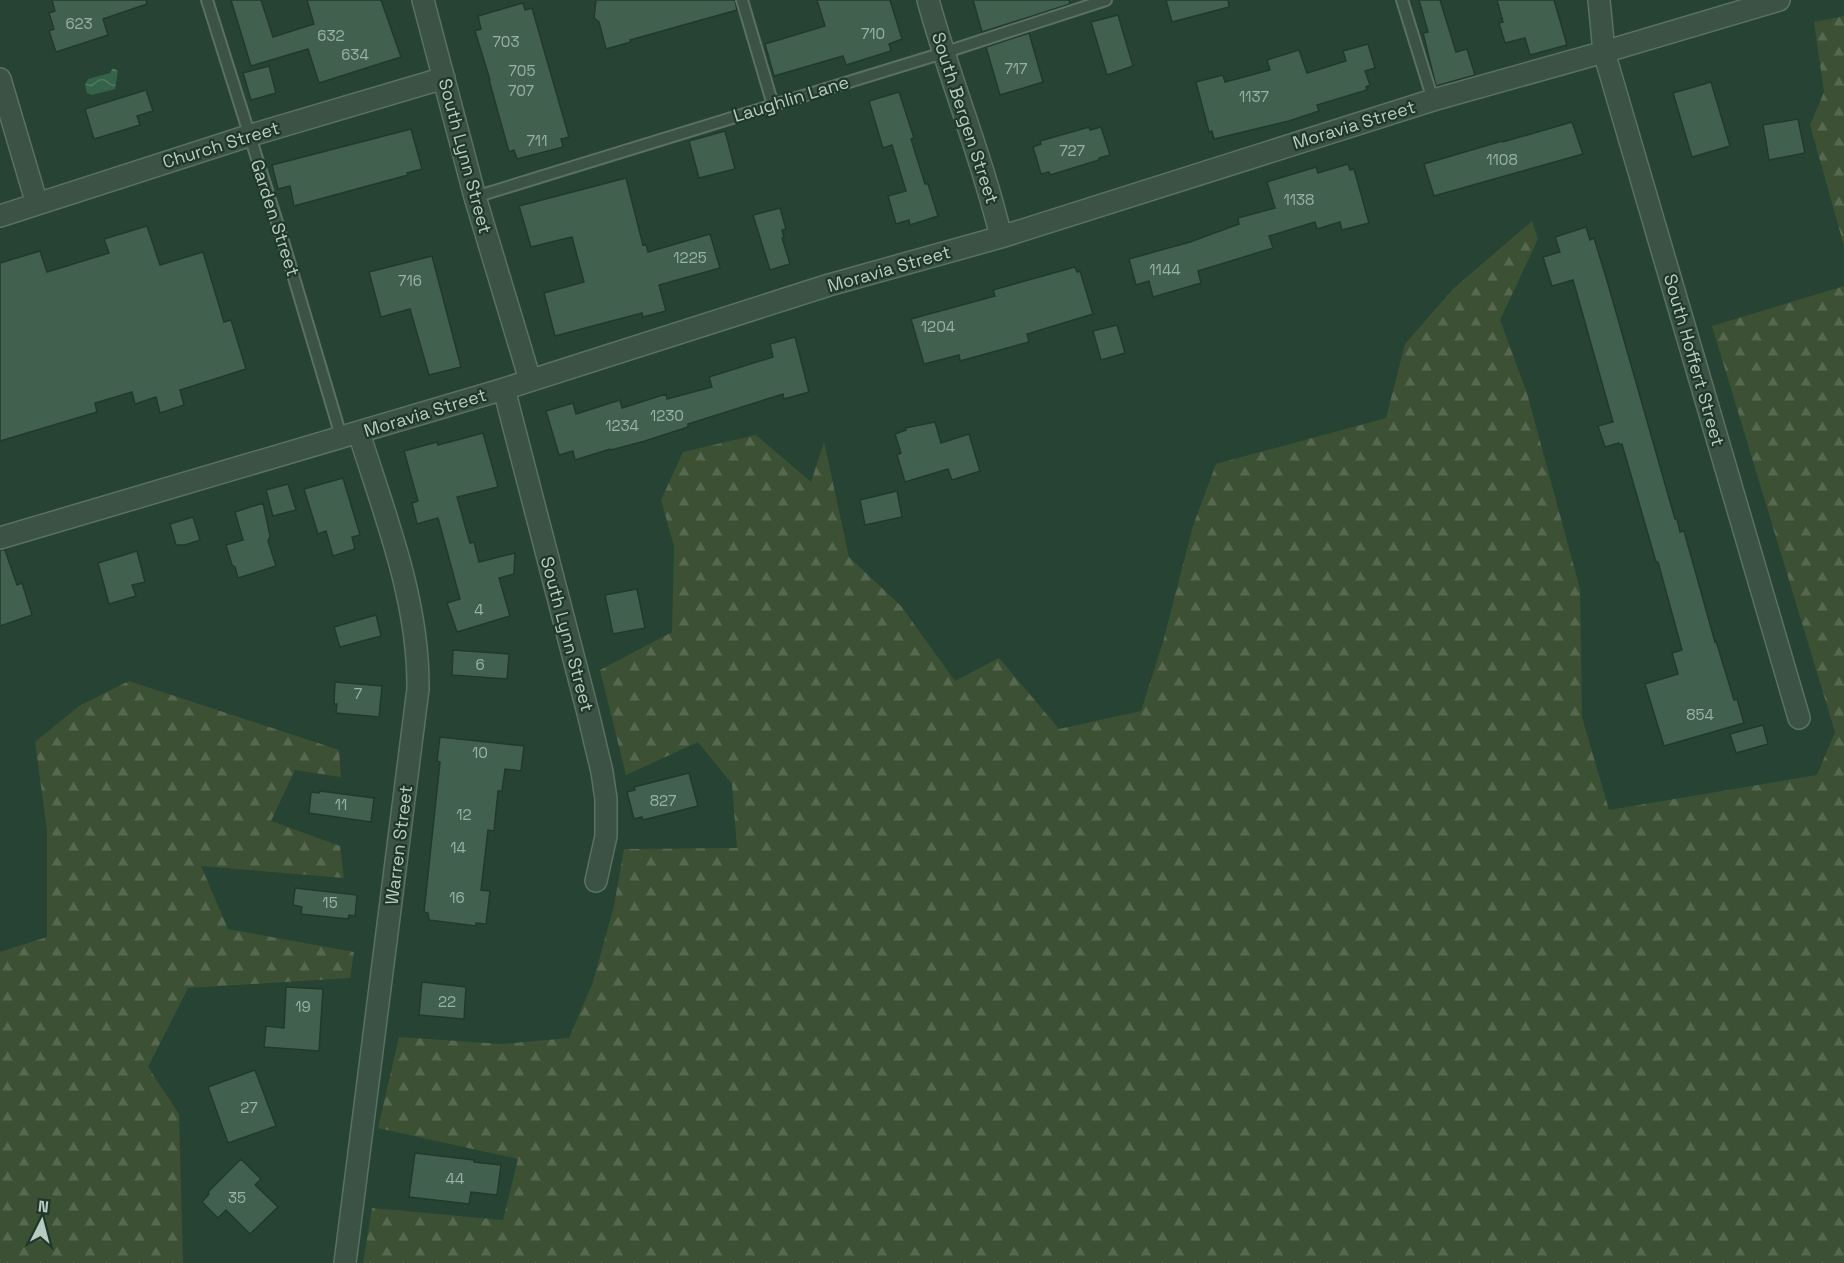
<svg xmlns="http://www.w3.org/2000/svg" width="1844" height="1263" font-family="'Space Grotesk',sans-serif">
<style>
.forest{fill:url(#forest-firs)}
.water{fill:url(#water-waves)}
.building{fill:#41604e;stroke:#223a2c;stroke-width:1.5}
.lines{fill:none;stroke-linecap:round;stroke-linejoin:round}
.lane-casing{stroke:#597063;stroke-width:14}
.street-casing{stroke:#597063;stroke-width:24}
.lane{stroke:#3b5245;stroke-width:10}
.street{stroke:#3b5245;stroke-width:21}
.labels{text-anchor:middle;stroke-width:4.5;stroke-linejoin:round;paint-order:stroke}
.number-label{font-size:15px;fill:#9ab1a5}
.street-label{font-size:18px;fill:#b8ccc2;stroke:#20382a}
</style>
<defs>
<pattern id="forest-firs" width="22" height="20" patternUnits="userSpaceOnUse" patternTransform="scale(1.5)"><rect width="22" height="20" fill="#3c5134"/><path d="M5 1l3.5 6h-7zM16 11l3.5 6h-7z" fill="#566950"/></pattern>
<pattern id="water-waves" width="16" height="10" patternUnits="userSpaceOnUse" patternTransform="scale(1.5)"><rect width="16" height="10" fill="#356349"/><path d="M0 5q4-4 8 0t8 0" fill="none" stroke="#507862"/></pattern>
</defs>
<rect width="100%" height="100%" fill="#274333"/>
<path class="forest" d="M1844,16v230l-34,-121 14,-33 -10,-70z
M1532,221l6,18 -38,81 27,73 53,196 2,128 27,93 208,-35 18,-43 -123,-406 132,-40v977h-1481l9,-55 131,12 15,-61 -140,-31 21,-91 103,7 67,-6 24,-56 21,-76 10,-57 113,-1 -5,-64 -34,-42 -72,33 -26,-105 72,-38 2,-86 -13,-46 22,-48 73,-17 55,47 13,-40 25,115 52,49 54,75 44,-23 60,71 82,-18 22,-69 30,-116 23,-62 170,-46 19,-74 48,-55z
M129,681l210,69 2,27 -46,-7 -24,51 69,25 4,32 -143,-12 27,63 126,23 -4,26 -162,10 -40,79 31,47 4,149h-183v-311l47,-15v-107l-12,-88 44,-36z"/>
<path class="water" d="M113,68l5,3 -3,18 -23,6 -5,-2 -2,-8 3,-6 22,-6z"/>
<path class="building" d="M52,0h94l1,4 -44,15 5,16 -52,17 -7,-21 5,-2 -5,-16 6,-2z
M231,0h30l12,37 41,-13 -7,-24h74l20,57 -82,26 -11,-34 -57,17z
M596,0h139l2,10 -107,30 1,2 -25,7 -7,-27 -5,-4z
M817,0h73l12,39 -13,5 2,7 -45,14 -3,-9 -69,20 -9,-32 60,-18z
M973,0h96l1,4 -88,28z
M1166,0h62l1,7 -57,15z
M1419,0h21l16,52 11,-3 8,26 -39,11 -13,-53 5,-1z
M1497,0h57l13,45 -37,10 -5,-17 -20,5 -6,-20 4,-1z
M523,3l2,7 7,-2 37,129 -8,2 2,8 -46,12 -3,-9 -5,2 -20,-72h1l-15,-49 6,-2 -3,-13z
M1118,15l15,51 -26,9 -16,-53z
M1029,33l14,49 -43,13 -14,-48z
M1368,44l7,24 -10,3 5,14 -4,2 1,3 -50,15 2,6 -30,10 -75,18 -2,-8 -3,1 -13,-50 27,-7 2,7 45,-12 -3,-10 32,-10 8,23 39,-12 -3,-10z
M269,66l7,27 -25,7 -8,-27z
M1711,82l19,64 -38,11 -19,-64z
M146,90l7,21 -16,5 3,9 -46,14 -9,-30z
M899,92l15,46 -3,1 14,45h3l10,32 -28,9 -1,-5 -13,4 -8,-28 18,-5 -14,-46 -9,3 -14,-47z
M1798,119l7,34 -36,7 -6,-35z
M1572,122l11,32 -149,42 -10,-32 78,-23 1,1z
M1089,127l1,3 11,-3 9,28 -11,3v2l-49,15 -1,-3 -8,2 -8,-27 8,-3 -1,-3z
M411,129l11,40 -15,4 1,2 -114,31 -4,-20 -12,3 -6,-24z
M725,131l10,38 -36,9 -10,-37z
M1348,164l2,6 4,-1 15,54 -27,7 -2,-8 -23,7 -2,-7 -46,14 4,12 -75,23 3,12 -48,14 -4,-16 -13,4 -7,-26 61,-17 49,-18 -1,-6 37,-10 -8,-26 49,-15 2,6z
M626,178l17,67 3,-1 2,8 62,-18 10,34 -61,17 7,26 -23,6 -1,-4 -87,23 -11,-43 40,-11 -12,-45 -41,10 -12,-41z
M780,208l6,21 -4,1 2,8h-2l8,26 -20,6 -17,-55z
M147,226l13,39 43,-13 21,70 7,-2 15,49 -66,21 4,15 -24,8 -4,-16 -21,7 -3,-12 -37,11 2,9 -97,29v-178l40,-12 7,21 62,-19 -5,-14z
M1586,227l4,13 4,-2 14,46 67,235h2l3,13 4,-1 31,111 1,-1 18,59 3,-1 7,24 -80,23 -19,-62 33,-10 -6,-21 10,-3 -24,-88h-2l-34,-118 -2,1 -1,-2 -14,4 -7,-21 15,-4 -40,-142 -21,6 -9,-29 17,-5 -5,-15z
M432,256l29,111 -32,8 -19,-66 -29,8 -12,-45z
M1075,267l2,5 3,-1 13,43 -66,20 2,8 -69,19 -1,-6 -35,9 -13,-45 84,-23 -2,-6z
M1117,325l8,28 -24,7 -8,-29z
M795,337l14,55 -25,7 -1,-5 -95,30v3l-43,14 -34,9 -1,-1 -35,11 -2,-9 -14,4 -13,-44 27,-8 3,11 44,-14 2,8 44,-14 1,5 45,-12 -3,-10 64,-20 -3,-13z
M935,422l6,21 28,-9 11,37 -28,9 -4,-11 -43,13 -8,-27 4,-2 -6,-19 11,-4 -1,-2z
M483,433l15,54 -41,10 13,46 4,-1 5,20 36,-9 -1,21 -15,4 11,38 -53,16 -10,-29 13,-4 -22,-81 -21,6 -5,-21 6,-2 -14,-50 33,-9 1,3z
M343,478l17,57 -8,2 3,12 -22,7 -7,-25 -8,3 -14,-45z
M288,484l8,26 -23,6 -7,-26z
M897,491l5,26 -37,8 -5,-25z
M263,503l7,33 -2,5 8,25 -38,12 -3,-11 -3,-2 -6,-20 17,-5 -8,-28z
M193,517l7,23 -15,5h-9l-6,-21z
M0,550h5l12,35 5,-2 10,32 -32,11z
M137,551l8,31 -13,3 4,11 -27,8 -11,-41z
M637,589l8,39 -32,6 -8,-39z
M376,615l5,21 -41,11 -6,-20z
M453,650l56,4 -2,25 -55,-4z
M335,682l47,4 -3,31 -43,-4 1,-9h-3z
M1763,725l5,19 -32,9 -6,-19z
M440,737l84,9 -3,25 -16,-2 -3,22h-4l-4,40 -6,-1 -7,60 9,1 -4,33 -10,-1v3l-47,-6 -1,-7 -4,-1 16,-150 -3,-1z
M689,773l9,33 -55,14 -1,-3 -8,2 -7,-27 8,-2 -1,-3z
M320,791l54,7 -3,24 -62,-9 2,-21 8,1z
M295,888l62,7 -2,21 -6,-1 -1,4 -47,-5 1,-7 -9,-2z
M422,982l44,5 -2,32 -45,-4z
M286,987l37,2 -4,62 -55,-4 2,-21 18,2z
M255,1070l21,56 -48,17 -20,-56z
M415,1153l59,7v2l27,3 -4,30 -26,-3 -2,12 -60,-7z
M241,1159l20,20 -6,6 23,22 -28,27 -24,-24 -8,8 -16,-16 7,-8 -1,-2z"/>
<g class="lines">
<defs>
<path id="lane" d="M207,0l76,241 58,195
M742,0l31,105
M1402,0l31,100
M475,197l468,-144 163,-53"/>
<path id="street" d="M423,0l52,197 55,183
M928,0c22,80 54,157 73,237
M1599,0l5,52 195,666
M0,79l37,125
M0,216l248,-80 196,-58
M504,389l84,324 14,59 4,27v37l-10,45
M0,538l504,-149 325,-104 172,-48 432,-137 171,-48 175,-52
M345,1263l73,-574c1,-89 -33,-173 -59,-256"/>
</defs>
<use href="#lane" class="lane-casing"/>
<use href="#street" class="street-casing"/>
<use href="#lane" class="lane"/>
<use href="#street" class="street"/>
</g>
<g class="labels">
<g class="number-label">
<text x="79" y="29">623</text>
<text x="873" y="39">710</text>
<text x="331" y="41">632</text>
<text x="506" y="47">703</text>
<text x="355" y="60">634</text>
<text x="1016" y="74">717</text>
<text x="522" y="76">705</text>
<text x="521" y="96">707</text>
<text x="1254" y="102">1137</text>
<text x="537" y="146">711</text>
<text x="1072" y="156">727</text>
<text x="1502" y="165">1108</text>
<text x="1299" y="205">1138</text>
<text x="690" y="263">1225</text>
<text x="1165" y="275">1144</text>
<text x="410" y="286">716</text>
<text x="938" y="332">1204</text>
<text x="667" y="421">1230</text>
<text x="622" y="431">1234</text>
<text x="479" y="615">4</text>
<text x="480" y="670">6</text>
<text x="358" y="699">7</text>
<text x="1700" y="720">854</text>
<text x="480" y="758">10</text>
<text x="663" y="806">827</text>
<text x="341" y="810">11</text>
<text x="464" y="820">12</text>
<text x="458" y="853">14</text>
<text x="457" y="903">16</text>
<text x="330" y="908">15</text>
<text x="447" y="1007">22</text>
<text x="303" y="1012">19</text>
<text x="249" y="1113">27</text>
<text x="455" y="1184">44</text>
<text x="237" y="1203">35</text>
</g>
<g class="street-label">
<text transform="translate(791 99) rotate(-17)" y="6">Laughlin Lane</text>
<text transform="translate(965 118) rotate(72)" y="6">South Bergen Street</text>
<text transform="translate(1354 125) rotate(-17)" y="6">Moravia Street</text>
<text transform="translate(221 145) rotate(-17)" y="6">Church Street</text>
<text transform="translate(465 156) rotate(75)" y="6">South Lynn Street</text>
<text transform="translate(275 218) rotate(72)" y="6">Garden Street</text>
<text transform="translate(889 269) rotate(-16)" y="6">Moravia Street</text>
<text transform="translate(1694 360) rotate(74)" y="6">South Hoffert Street</text>
<text transform="translate(425 413) rotate(-17)" y="6">Moravia Street</text>
<text transform="translate(567 634) rotate(75)" y="6">South Lynn Street</text>
<text transform="translate(399 845) rotate(-83)" y="6">Warren Street</text>
</g>
</g>
<g transform="translate(42 1221) rotate(6)" stroke="#20382a" stroke-width="4.5" paint-order="stroke">
<path d="M0-4.5L10 22L0 15L-10 22Z" fill="#b8ccc2"/>
<text y="-9" font-size="16" font-weight="bold" text-anchor="middle" fill="#b8ccc2">N</text>
</g>
</svg>
